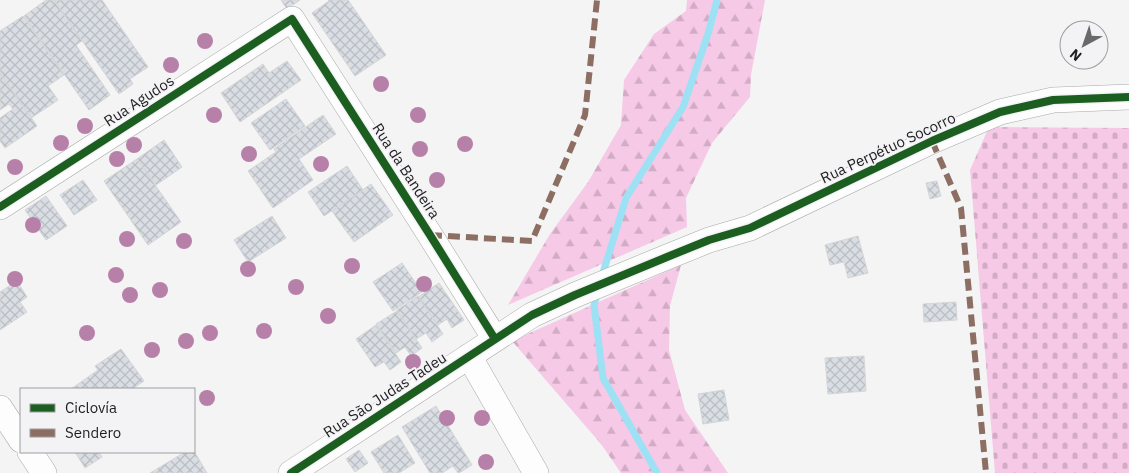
<svg xmlns="http://www.w3.org/2000/svg" width="1129" height="473" font-family="'IBM Plex Sans',sans-serif">
<style>
.forest{fill:url(#forest-firs)}
.cemetery{fill:url(#cemetery-stones)}
.lines{fill:none;stroke-linecap:round;stroke-linejoin:round}
.stream{stroke:#9de1f5;stroke-width:7}
.building{fill:url(#building-cross-hatch);stroke:#d5d5d6}
.minor-casing{stroke:#a9a9aa;stroke-width:26}
.minor{stroke:#fdfdfe;stroke-width:25}
.quiet{stroke:#8d6e63;stroke-width:6;stroke-dasharray:12 6;stroke-linecap:butt}
.cycleway-casing{stroke:#f3f3f6;stroke-width:11}
.cycleway{stroke:#1b5e20;stroke-width:8}
.tree{fill:#b780a8}
.labels{text-anchor:middle;stroke-width:4;stroke-linejoin:round;paint-order:stroke}
.street-label{font-size:15px;fill:#1e1e1f;stroke:#f3f3f6}
</style>
<defs>
<pattern id="forest-firs" width="22" height="20" patternUnits="userSpaceOnUse" patternTransform="scale(1.25)"><rect width="22" height="20" fill="#f6c9e6"/><path d="M5 1l3.5 6h-7zM16 11l3.5 6h-7z" fill="#d2acc5"/></pattern>
<pattern id="cemetery-stones" width="16" height="16" patternUnits="userSpaceOnUse" patternTransform="scale(1.25)"><rect width="16" height="16" fill="#f6c9e6"/><path d="M2 7V4a2 2 0 0 1 4 0v3zM10 15v-3a2 2 0 0 1 4 0v3z" fill="#d2acc5"/></pattern>
<pattern id="building-cross-hatch" width="8" height="8" patternUnits="userSpaceOnUse" patternTransform="scale(1.25)"><rect width="8" height="8" fill="#d9dee4"/><path d="M0 0l8 8M0 8l8-8" fill="none" stroke="#babec3"/></pattern>
</defs>
<rect width="100%" height="100%" fill="#f4f4f5"/>
<path class="forest" d="M687,0h78l-14,75 -1,22 -38,46 -26,55 1,29 -179,78 42,-71 38,-52 33,-57 3,-45 30,-46 32,-23z
M681,265l-11,41 -1,44 16,60 43,63h-107l-20,-29 -89,-103z"/>
<path class="cemetery" d="M989,127l140,1v345h-134l-25,-303z"/>
<g class="lines">
<path class="stream" d="M602,276l24,-78 57,-91 25,-73 9,-34
M598,292l-4,13 9,73 54,95"/>
</g>
<path class="building" d="M46,0h8l28,41 -6,4 34,50 -21,15 -65,-94z
M54,0h48l46,67 -18,12 3,5 -14,10z
M281,0h19l-13,9z
M328,0h20l38,55 -31,21 -43,-63 17,-12z
M23,16l41,59 -16,11 10,14 -27,18 -31,-45v-42z
M287,61l14,19 -61,42 -19,-29 42,-29 6,9z
M0,73l37,53 -32,22 -5,-7v-23l13,-9 -4,-5 -9,6z
M286,99l19,27 -35,24 -19,-27z
M323,115l13,19 -37,25 14,21 -40,28 -25,-37 28,-19 -2,-3z
M164,140l18,27 -26,18 -19,-26z
M137,159l44,63 -33,23 -44,-64z
M347,166l16,24 -39,26 -16,-24z
M83,180l14,20 -23,15 -14,-20z
M937,181l4,15 -11,3 -4,-16z
M371,184l22,31 -39,27 -22,-31z
M46,196l21,30 -21,14 -21,-30z
M272,216l14,22 -38,24 -14,-22z
M858,236l10,37 -20,5 -4,-16 -14,3 -5,-20z
M402,263l20,29 -29,19 -20,-29z
M17,281l10,16 -7,5 7,10 -27,18v-38z
M439,283l25,37 -12,8 -5,-9 -9,6 -20,-28z
M418,296l25,38 -11,8 -6,-9 -10,6 -19,-29z
M956,302l1,18 -33,2 -1,-18z
M397,311l25,37 -11,8 -6,-9 -9,6 -20,-29z
M376,325l25,37 -11,8 -6,-8 -9,5 -19,-28z
M121,349l23,32 -12,8h-61l27,-19 -3,-4z
M864,356l2,35 -38,3 -3,-36z
M724,390l5,30 -26,4 -5,-30z
M436,406l36,59 -13,8h-1l-5,-7 -11,7h-12l-28,-46z
M398,435l17,28 -16,10h-15l-13,-21z
M359,450l9,13 -13,9 -9,-13z
M194,451l13,22h-57l35,-21z
M75,452h24l3,5 -17,11z"/>
<g class="lines">
<defs>
<path id="minor" d="M0,207l292,-188 138,216 65,104
M469,356l67,117
M0,408l21,32
M30,452l14,21
M291,473l241,-158 43,-20 92,-38 42,-17 41,-12 182,-87 68,-29 53,-12 76,-3"/>
</defs>
<use href="#minor" class="minor-casing"/>
<use href="#minor" class="minor"/>
<path class="quiet" d="M932,141l29,67 25,265
M430,235l102,6 53,-126 12,-115"/>
<defs>
<path id="cycleway" d="M0,207l292,-188 138,216 65,104
M291,473l241,-158 43,-20 92,-38 42,-17 41,-12 182,-87 68,-29 53,-12 76,-3"/>
</defs>
<use href="#cycleway" class="cycleway-casing"/>
<use href="#cycleway" class="cycleway"/>
</g>
<g class="tree">
<circle cx="205" cy="41" r="8"/>
<circle cx="171" cy="65" r="8"/>
<circle cx="381" cy="84" r="8"/>
<circle cx="214" cy="115" r="8"/>
<circle cx="418" cy="115" r="8"/>
<circle cx="85" cy="126" r="8"/>
<circle cx="61" cy="143" r="8"/>
<circle cx="465" cy="144" r="8"/>
<circle cx="134" cy="145" r="8"/>
<circle cx="420" cy="149" r="8"/>
<circle cx="249" cy="154" r="8"/>
<circle cx="117" cy="159" r="8"/>
<circle cx="321" cy="164" r="8"/>
<circle cx="15" cy="167" r="8"/>
<circle cx="437" cy="180" r="8"/>
<circle cx="33" cy="225" r="8"/>
<circle cx="127" cy="239" r="8"/>
<circle cx="184" cy="241" r="8"/>
<circle cx="352" cy="266" r="8"/>
<circle cx="248" cy="269" r="8"/>
<circle cx="116" cy="275" r="8"/>
<circle cx="15" cy="279" r="8"/>
<circle cx="424" cy="284" r="8"/>
<circle cx="296" cy="287" r="8"/>
<circle cx="160" cy="290" r="8"/>
<circle cx="130" cy="295" r="8"/>
<circle cx="328" cy="316" r="8"/>
<circle cx="264" cy="331" r="8"/>
<circle cx="87" cy="333" r="8"/>
<circle cx="210" cy="333" r="8"/>
<circle cx="186" cy="341" r="8"/>
<circle cx="152" cy="350" r="8"/>
<circle cx="413" cy="362" r="8"/>
<circle cx="207" cy="398" r="8"/>
<circle cx="447" cy="418" r="8"/>
<circle cx="482" cy="418" r="8"/>
<circle cx="486" cy="462" r="8"/>
</g>
<g class="labels">
<g class="street-label">
<text transform="translate(139 101) rotate(-33)" y="5">Rua Agudos</text>
<text transform="translate(888 148) rotate(-25)" y="5">Rua Perpétuo Socorro</text>
<text transform="translate(406 171) rotate(57)" y="5">Rua da Bandeira</text>
<text transform="translate(385 395) rotate(-33)" y="5">Rua São Judas Tadeu</text>
</g>
</g>
<rect x="20" y="388" width="175" height="65" fill="#f3f3f6" stroke="#9e9ea0"/>
<rect x="30" y="404" width="25" height="8" fill="#1b5e20" stroke="#9e9ea0"/>
<text x="65" y="413" font-size="15" fill="#1e1e1f">Ciclovía</text>
<rect x="30" y="429" width="25" height="8" fill="#8d6e63" stroke="#9e9ea0"/>
<text x="65" y="438" font-size="15" fill="#1e1e1f">Sendero</text>
<g transform="translate(1084 45) rotate(220)"><circle r="24" fill="#f3f3f6" stroke="#9e9ea0"/>
<path d="M0-4L9 19L0 12L-9 19Z" fill="#69696a"/>
<text y="-8" font-size="14" font-weight="bold" text-anchor="middle" fill="#1e1e1f">N</text>
</g>
</svg>
